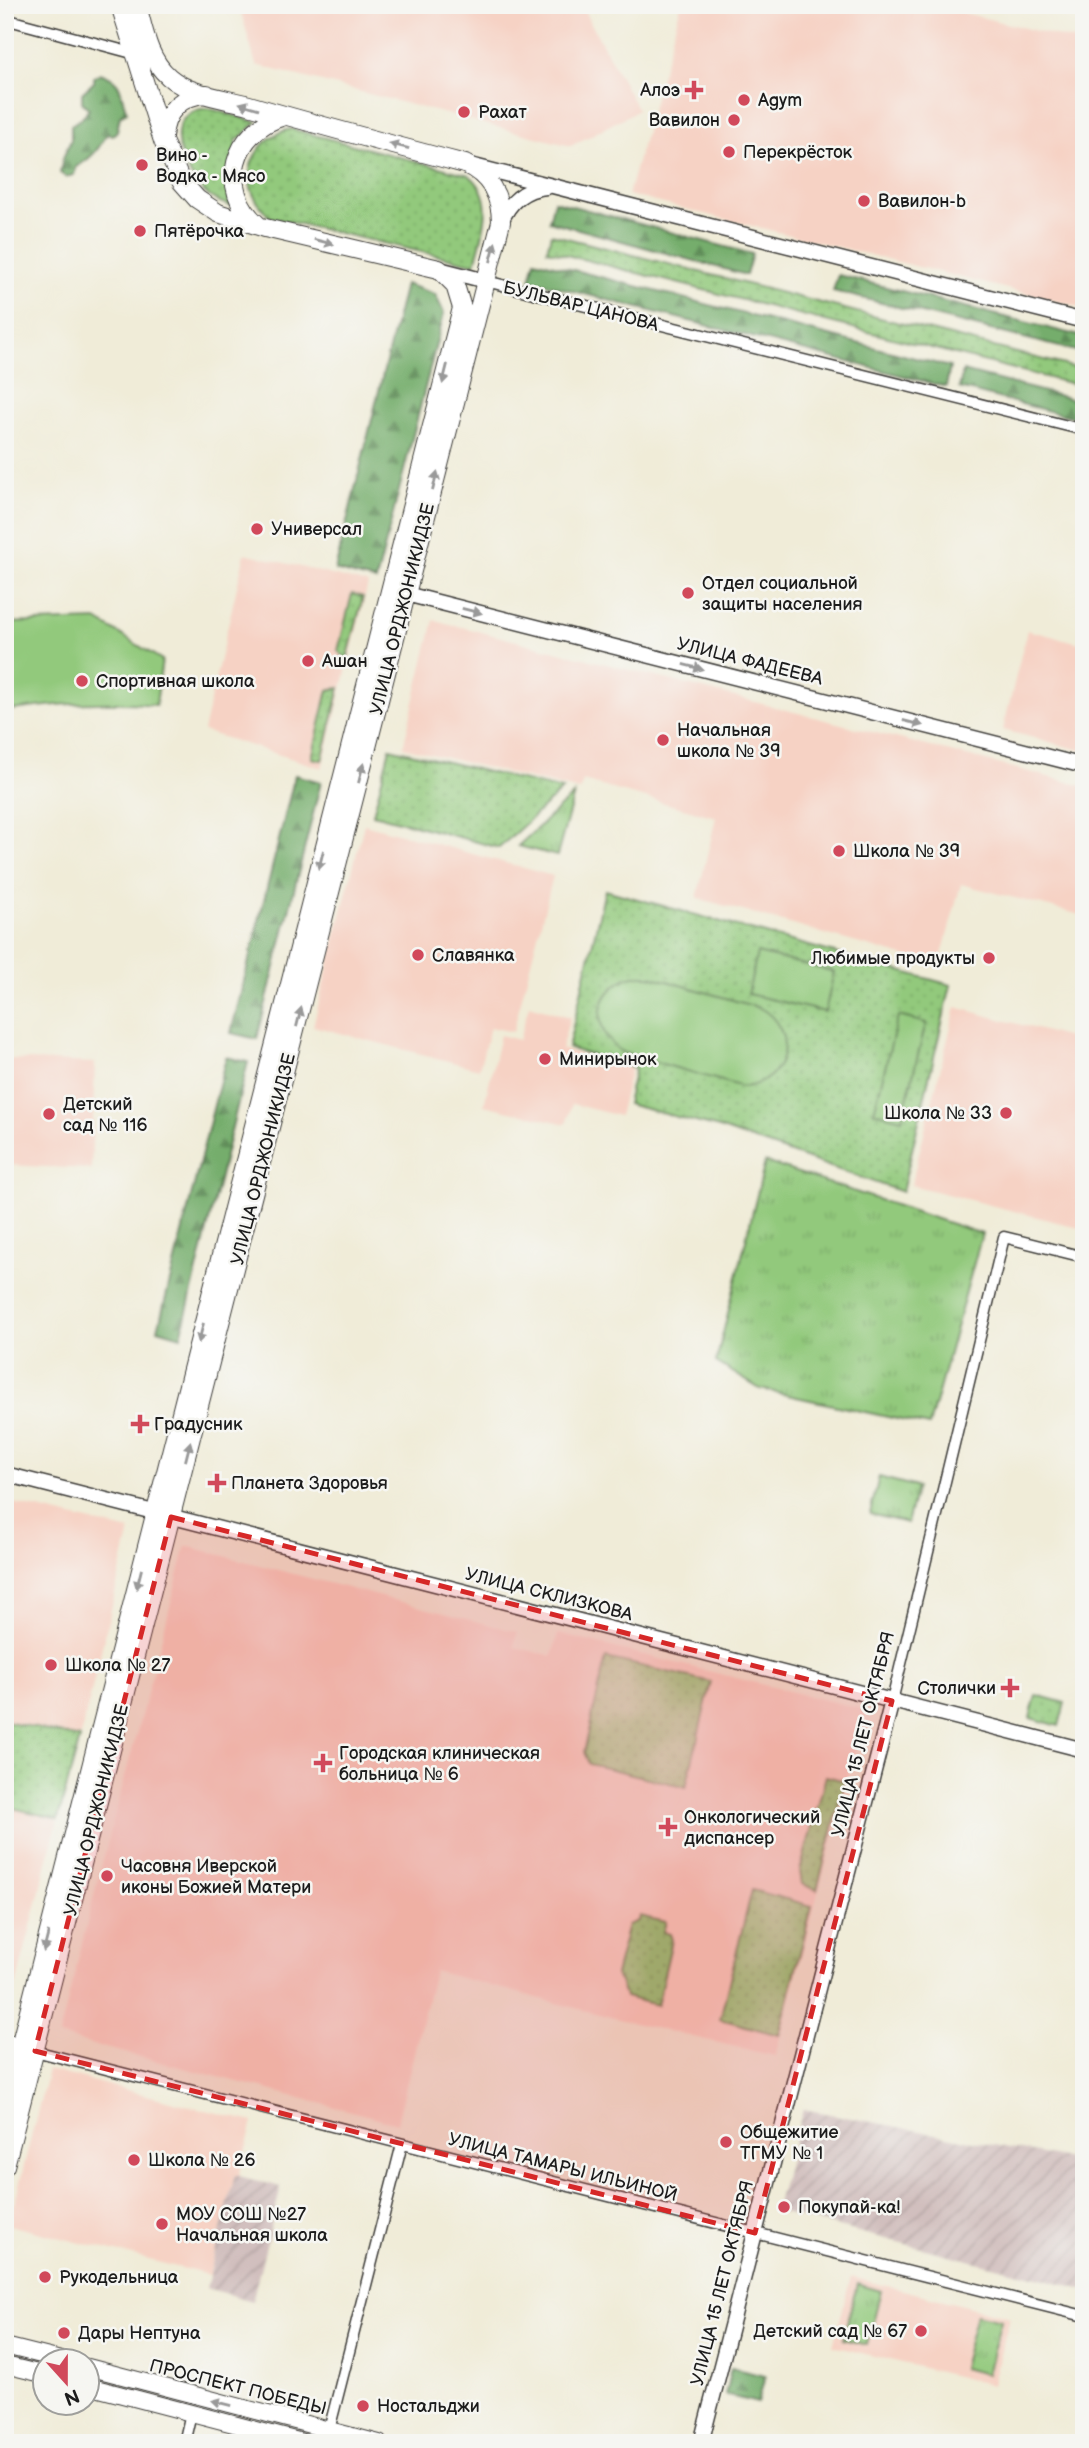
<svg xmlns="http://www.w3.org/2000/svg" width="1089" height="2448" font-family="'Balsamiq Sans',sans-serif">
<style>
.built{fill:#f6d2c4}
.industrial{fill:url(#industrial-furrows)}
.grass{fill:url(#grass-dots);stroke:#57724c;stroke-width:2}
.forest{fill:url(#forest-firs);stroke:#486444;stroke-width:2}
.park{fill:url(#park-tufts);stroke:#57724c;stroke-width:2}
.pitch{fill:#92c97c;stroke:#57724c;stroke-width:2}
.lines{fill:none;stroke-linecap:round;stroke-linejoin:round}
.minor-casing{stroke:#3c3b38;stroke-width:13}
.tertiary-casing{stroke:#3c3b38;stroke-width:17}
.secondary-casing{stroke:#3c3b38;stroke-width:18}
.primary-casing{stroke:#3c3b38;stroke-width:20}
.minor{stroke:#fff;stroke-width:10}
.tertiary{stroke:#fff;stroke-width:14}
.secondary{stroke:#fff;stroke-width:16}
.primary{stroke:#fff;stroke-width:18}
.oneway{fill:#999}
.marked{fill:#d62828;fill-opacity:0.2;stroke:#d62828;stroke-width:5;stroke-dasharray:14 9;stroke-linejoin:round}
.poi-dot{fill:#d1495b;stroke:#f6f6f2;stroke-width:2.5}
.labels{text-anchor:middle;stroke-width:5;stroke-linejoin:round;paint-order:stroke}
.poi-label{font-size:18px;fill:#1c1c1c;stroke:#f6f6f2;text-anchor:start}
.street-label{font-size:18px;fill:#1c1c1c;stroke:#f6f6f2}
</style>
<defs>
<pattern id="industrial-furrows" width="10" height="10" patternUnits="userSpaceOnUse" patternTransform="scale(1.75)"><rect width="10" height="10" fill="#d1bfbe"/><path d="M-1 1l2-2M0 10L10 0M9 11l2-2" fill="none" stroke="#b3a4a3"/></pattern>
<pattern id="grass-dots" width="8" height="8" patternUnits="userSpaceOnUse" patternTransform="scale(1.75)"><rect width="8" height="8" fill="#92c97c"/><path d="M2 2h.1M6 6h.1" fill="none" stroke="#7dac6b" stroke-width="1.8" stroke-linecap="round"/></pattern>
<pattern id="forest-firs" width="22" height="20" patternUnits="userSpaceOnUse" patternTransform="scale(1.75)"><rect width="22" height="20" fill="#75ad6c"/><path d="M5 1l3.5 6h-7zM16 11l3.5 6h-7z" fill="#5f8c58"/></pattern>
<pattern id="park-tufts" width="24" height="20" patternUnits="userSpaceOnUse" patternTransform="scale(1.75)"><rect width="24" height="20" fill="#92c97c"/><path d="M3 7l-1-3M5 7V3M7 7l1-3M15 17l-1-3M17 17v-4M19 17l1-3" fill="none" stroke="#7dac6b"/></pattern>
</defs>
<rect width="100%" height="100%" fill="#f6f6f2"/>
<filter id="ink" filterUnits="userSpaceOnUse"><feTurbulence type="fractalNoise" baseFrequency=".0143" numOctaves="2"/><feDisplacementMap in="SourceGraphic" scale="14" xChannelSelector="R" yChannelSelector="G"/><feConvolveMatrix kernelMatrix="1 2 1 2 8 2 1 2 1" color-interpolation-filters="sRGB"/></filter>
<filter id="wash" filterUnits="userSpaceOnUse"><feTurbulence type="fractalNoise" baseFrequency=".00686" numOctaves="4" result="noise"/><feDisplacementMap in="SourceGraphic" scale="28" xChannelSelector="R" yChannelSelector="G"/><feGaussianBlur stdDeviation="1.57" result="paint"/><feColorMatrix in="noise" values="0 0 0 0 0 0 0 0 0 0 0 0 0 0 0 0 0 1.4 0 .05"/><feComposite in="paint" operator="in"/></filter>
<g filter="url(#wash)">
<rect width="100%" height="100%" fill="#f0ecd8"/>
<path class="built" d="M239,5h342l57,105 -67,36 -315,-81z
M681,5h252l151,38v265l-456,-113z
M245,553l123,31 -46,184 -119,-37z
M434,620l650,166v130l-123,-32 -22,82 -242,-68 19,-81 -133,-36 -3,10 -177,-44z
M1027,630l57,14v107l-81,-21z
M364,824l189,52 -40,156 -23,-5 -11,42 -166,-43z
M529,1005l41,12 -9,32 70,19 -12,48 -47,-12 -6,20 -82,-19 16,-70 19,5z
M956,1007l128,35v187l-173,-44z
M5,1059l90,4 -4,106 -86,-4z
M5,1501l125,30 -50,207 -75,-17z
M186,1546l331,86 -3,15 30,7 8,2 6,-22 308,76 -91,346 -142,-33 -199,-52 -37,152 -338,-87 38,-153z
M5,1807l53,12 -51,202h-2z
M48,2070l205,52 -14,54h-4l-26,99 -200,-50z
M851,2277l159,40 -18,68 -159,-39z"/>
<path class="industrial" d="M803,2109l281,53v127l-309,-78z
M235,2175l46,12 -29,114 -46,-13z"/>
<path class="grass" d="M207,108l50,14 -21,19 -2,66c-9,-3 -17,-5 -25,-11 -26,-21 -54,-82 -2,-88z
M291,129l178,46c29,23 13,59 6,89l-206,-47c-7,-9 -15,-17 -18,-29 -7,-28 13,-53 40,-59z
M551,234l533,136v17l-537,-137z
M352,594l11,3 -16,63 -9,-9z
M340,688l-18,72 -10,-2 16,-68z
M390,748l172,42 -63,58 -126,-34z
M605,890l346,95 -49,207 -183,-64 -92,-24 8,-36 -67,-20z
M606,1658l105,24 -25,105 -97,-23 -5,-12z
M1036,1695l29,8 -6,23 -29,-8z
M5,1721l75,17 -22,81 -53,-13z
M826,1776l19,5 -28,109 -15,-6 -2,-13z
M752,1890l60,16 -33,129 -59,-16z
M639,1916l27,6 -3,10 7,2 2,6 -15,65 -32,-8 -5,-15 -5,-7 13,-50 10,-4z"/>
<path class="forest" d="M100,73c26,9 18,18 27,39l-7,4 -3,15 -4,4 -6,-1c-9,16 -15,24 -31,33l-2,8 -8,2 -6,-4 3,-15 8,-18v-15l11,-7 7,-9 -7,-7v-9l12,-11v-5z
M554,201l198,53 -6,21 -197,-54z
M535,260l415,107 -4,20 -416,-107z
M838,275l246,62v16l-251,-62z
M405,284l30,10 9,19 -68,268 -41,-11z
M963,371l121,31v18l-125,-32z
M295,775l26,7 -64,257 -26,-6z
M226,1057l22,5 -67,274 -23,-7z
M731,2368l34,8 -7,27 -33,-8z"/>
<path class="park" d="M574,794l-17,62 -39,-10z
M765,1162l217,72 -53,192 -169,-37 -44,-27z
M879,1477l38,10 -10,36 -37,-9z
M857,2284l24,7 -14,54 -24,-6z
M976,2314l25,6 -14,54 -25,-6z"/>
<path class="pitch" d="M97,620l65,40 -6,45c-50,-5 -102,-1 -151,6v-88z
M757,953l77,19 -9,40 -77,-18z
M633,976h17l110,32c39,22 28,75 -17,79l-119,-34c-35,-21 -30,-64 9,-77z
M898,1016l28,7 -24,96 -28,-7z"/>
</g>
<g filter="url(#ink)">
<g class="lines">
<defs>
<path id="minor" d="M5,19l131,35
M486,281l598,149
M892,1701l112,-464 80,20
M5,2039l16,4
M35,2051l1049,265
M329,2430l73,-286
M184,2443l7,-30"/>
<path id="tertiary" d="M470,165l614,156
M501,222c8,-20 23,-33 45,-35
M439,269l47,12
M406,594l678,172
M5,1474l1079,276
M701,2443l191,-742"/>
<path id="secondary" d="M5,2346l56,14
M5,2365l41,10
M88,2367l291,76
M88,2386l218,57"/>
<path id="primary" d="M163,138c1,-26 18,-43 44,-44
M258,225c-42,-36 -25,-95 26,-109
M5,2105l457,-1797 -7,-23 -16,-16 -174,-41 -47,-15 -21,-14 -16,-18 -18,-40 -43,-136
M5,2166l496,-1944c0,-26 -12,-47 -36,-58 -72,-19 -144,-38 -216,-59 -26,-7 -59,-10 -80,-28 -21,-18 -25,-46 -32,-72"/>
</defs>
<use href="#minor" class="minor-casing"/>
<use href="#tertiary" class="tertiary-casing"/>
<use href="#secondary" class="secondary-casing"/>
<use href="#primary" class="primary-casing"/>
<use href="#minor" class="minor"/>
<use href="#tertiary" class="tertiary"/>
<use href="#secondary" class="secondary"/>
<use href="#primary" class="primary"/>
</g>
<defs><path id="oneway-solid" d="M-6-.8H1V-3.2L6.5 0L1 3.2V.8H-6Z" transform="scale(1.75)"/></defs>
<g class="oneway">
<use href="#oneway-solid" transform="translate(249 106) rotate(-164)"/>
<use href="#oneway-solid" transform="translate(399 146) rotate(-165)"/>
<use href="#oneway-solid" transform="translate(324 242) rotate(14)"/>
<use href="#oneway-solid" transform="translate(493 252) rotate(-76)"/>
<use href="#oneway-solid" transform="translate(445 374) rotate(104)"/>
<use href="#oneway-solid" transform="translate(435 481) rotate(-76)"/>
<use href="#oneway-solid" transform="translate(472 611) rotate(14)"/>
<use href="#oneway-solid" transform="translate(693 667) rotate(14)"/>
<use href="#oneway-solid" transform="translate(913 723) rotate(14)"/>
<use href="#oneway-solid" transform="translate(361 773) rotate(-76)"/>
<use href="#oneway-solid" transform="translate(321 860) rotate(104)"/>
<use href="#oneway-solid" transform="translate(299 1017) rotate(-76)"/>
<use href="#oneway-solid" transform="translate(201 1333) rotate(104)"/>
<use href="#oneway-solid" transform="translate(188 1451) rotate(-76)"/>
<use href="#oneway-solid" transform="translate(139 1579) rotate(104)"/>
<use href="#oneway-solid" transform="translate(46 1942) rotate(104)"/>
<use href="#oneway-solid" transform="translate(222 2403) rotate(-166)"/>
</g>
</g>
<path class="marked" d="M171,1517l721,184 -137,532 -720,-182z"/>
<g class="poi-dot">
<path d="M690.5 79.5h7v7h7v7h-7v7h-7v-7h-7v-7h7z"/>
<circle cx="744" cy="100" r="7"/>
<circle cx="464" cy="112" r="7"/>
<circle cx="734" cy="120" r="7"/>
<circle cx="729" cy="152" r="7"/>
<circle cx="142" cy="165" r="7"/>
<circle cx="864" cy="201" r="7"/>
<circle cx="140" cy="231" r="7"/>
<circle cx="257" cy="529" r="7"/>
<circle cx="688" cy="593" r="7"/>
<circle cx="308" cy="661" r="7"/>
<circle cx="82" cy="681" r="7"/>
<circle cx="663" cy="740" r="7"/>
<circle cx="839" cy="851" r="7"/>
<circle cx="418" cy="955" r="7"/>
<circle cx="989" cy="958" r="7"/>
<circle cx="545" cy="1059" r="7"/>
<circle cx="1006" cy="1113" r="7"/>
<circle cx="49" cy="1114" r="7"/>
<path d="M136.5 1413.5h7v7h7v7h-7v7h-7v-7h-7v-7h7z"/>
<path d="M213.5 1472.5h7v7h7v7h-7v7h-7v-7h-7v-7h7z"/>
<circle cx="51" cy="1665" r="7"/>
<path d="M1006.5 1677.5h7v7h7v7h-7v7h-7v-7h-7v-7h7z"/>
<path d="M319.5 1752.5h7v7h7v7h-7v7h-7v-7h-7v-7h7z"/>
<path d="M664.5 1816.5h7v7h7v7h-7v7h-7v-7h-7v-7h7z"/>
<circle cx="107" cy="1876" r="7"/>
<circle cx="726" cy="2142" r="7"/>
<circle cx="134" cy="2160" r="7"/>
<circle cx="784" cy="2207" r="7"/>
<circle cx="162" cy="2224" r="7"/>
<circle cx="45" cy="2277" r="7"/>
<circle cx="921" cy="2331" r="7"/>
<circle cx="64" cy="2333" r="7"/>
<circle cx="363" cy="2406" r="7"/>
</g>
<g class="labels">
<g class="poi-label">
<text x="680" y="96" text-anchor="end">Алоэ</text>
<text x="758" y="106">Agym</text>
<text x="478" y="118">Рахат</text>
<text x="720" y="126" text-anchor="end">Вавилон</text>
<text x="743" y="158">Перекрёсток</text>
<text x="156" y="161">Вино -<tspan x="156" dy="21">Водка - Мясо</tspan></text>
<text x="878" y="207">Вавилон-b</text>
<text x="154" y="237">Пятёрочка</text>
<text x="271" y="535">Универсал</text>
<text x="702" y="589">Отдел социальной<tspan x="702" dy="21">защиты населения</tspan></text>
<text x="322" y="667">Ашан</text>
<text x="96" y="687">Спортивная школа</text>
<text x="677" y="736">Начальная<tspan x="677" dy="21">школа № 39</tspan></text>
<text x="853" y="857">Школа № 39</text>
<text x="432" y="961">Славянка</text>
<text x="975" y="964" text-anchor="end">Любимые продукты</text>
<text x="559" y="1065">Минирынок</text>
<text x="63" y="1110">Детский<tspan x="63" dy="21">сад № 116</tspan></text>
<text x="992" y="1119" text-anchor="end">Школа № 33</text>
<text x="154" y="1430">Градусник</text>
<text x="231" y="1489">Планета Здоровья</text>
<text x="65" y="1671">Школа № 27</text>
<text x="996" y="1694" text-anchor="end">Столички</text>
<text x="339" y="1759">Городская клиническая<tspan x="339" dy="21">больница № 6</tspan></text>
<text x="684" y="1823">Онкологический<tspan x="684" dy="21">диспансер</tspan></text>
<text x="121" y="1872">Часовня Иверской<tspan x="121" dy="21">иконы Божией Матери</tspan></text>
<text x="740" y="2138">Общежитие<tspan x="740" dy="21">ТГМУ № 1</tspan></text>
<text x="148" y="2166">Школа № 26</text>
<text x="798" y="2213">Покупай-ка!</text>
<text x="176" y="2220">МОУ СОШ №27<tspan x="176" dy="21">Начальная школа</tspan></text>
<text x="59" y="2283">Рукодельница</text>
<text x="907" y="2337" text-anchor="end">Детский сад № 67</text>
<text x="78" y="2339">Дары Нептуна</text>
<text x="377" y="2412">Ностальджи</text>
</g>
<g class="street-label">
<text transform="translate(581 306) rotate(14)" y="6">БУЛЬВАР ЦАНОВА</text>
<text transform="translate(402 609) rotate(-76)" y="6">УЛИЦА ОРДЖОНИКИДЗЕ</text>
<text transform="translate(750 661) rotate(14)" y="6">УЛИЦА ФАДЕЕВА</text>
<text transform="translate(263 1159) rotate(-76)" y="6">УЛИЦА ОРДЖОНИКИДЗЕ</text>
<text transform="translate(549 1594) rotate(14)" y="6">УЛИЦА СКЛИЗКОВА</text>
<text transform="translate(863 1734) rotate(-76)" y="6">УЛИЦА 15 ЛЕТ ОКТЯБРЯ</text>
<text transform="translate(96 1810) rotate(-76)" y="6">УЛИЦА ОРДЖОНИКИДЗЕ</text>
<text transform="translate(563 2167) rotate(14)" y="6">УЛИЦА ТАМАРЫ ИЛЬИНОЙ</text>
<text transform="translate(722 2283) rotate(-76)" y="6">УЛИЦА 15 ЛЕТ ОКТЯБРЯ</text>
<text transform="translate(238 2387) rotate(14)" y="6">ПРОСПЕКТ ПОБЕДЫ</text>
</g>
</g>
<rect width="1089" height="2448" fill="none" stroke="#f6f6f2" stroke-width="28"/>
<g transform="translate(66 2382) rotate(159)"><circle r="33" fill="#f6f6f2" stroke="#9f9f9c" stroke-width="2"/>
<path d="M0-5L12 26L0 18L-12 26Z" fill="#d1495b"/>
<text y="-10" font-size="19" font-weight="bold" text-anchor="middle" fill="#1c1c1c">N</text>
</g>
</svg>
